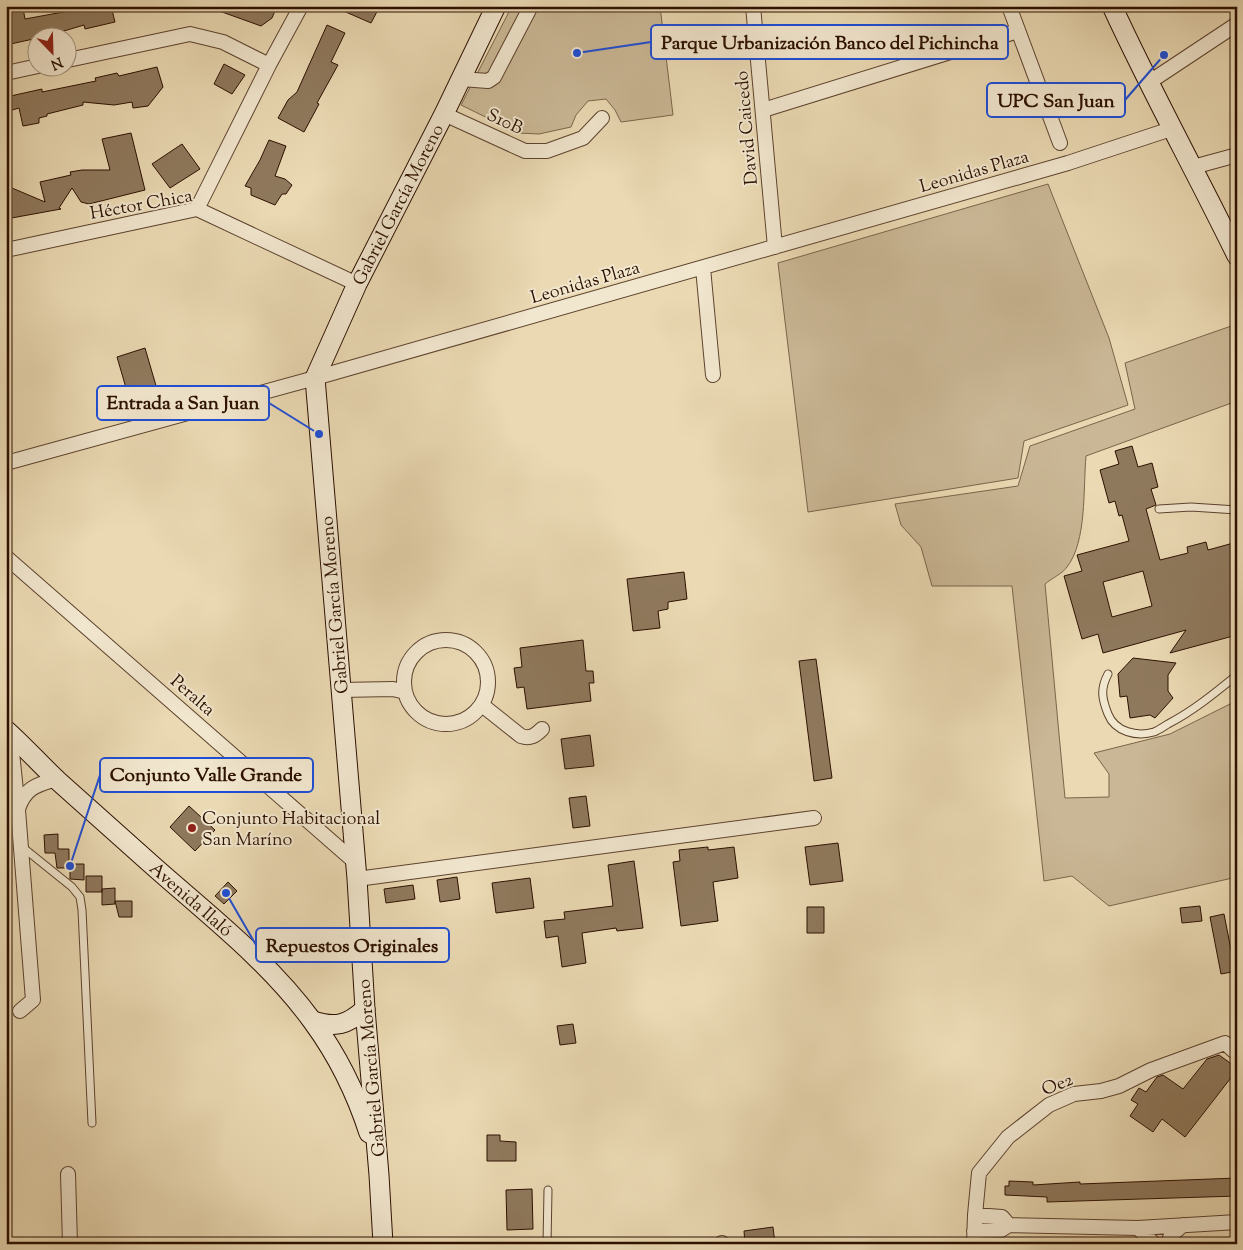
<svg xmlns="http://www.w3.org/2000/svg" width="1243" height="1250" font-family="'Sorts Mill Goudy',serif">
<style>
.green{fill:#cab795;stroke:#7b644a}
.building{fill:#8f795d;stroke:#2c1000;fill-rule:evenodd}
.lines{fill:none;stroke-linecap:round;stroke-linejoin:round}
.lane-casing{stroke:#5c422d;stroke-width:9}
.street-casing{stroke:#5c422d;stroke-width:16}
.secondary-casing{stroke:#2c1000;stroke-width:21}
.lane{stroke:#f1e6ce;stroke-width:7}
.street{stroke:#f1e6ce;stroke-width:14}
.secondary{stroke:#f1e6ce;stroke-width:19}
.poi-dot{fill:#8f2418;stroke:#f1e6ce;stroke-width:2}
.labels{text-anchor:middle;stroke-width:4;stroke-linejoin:round;paint-order:stroke}
.street-label{font-size:18px;fill:#2c1000;stroke:#f1e6ce}
.poi-label{font-size:18px;fill:#2c1000;stroke:#f1e6ce;text-anchor:start}
.leader{fill:none;stroke:#1d4ed8;stroke-width:2}
.callout-dot{fill:#1d4ed8;stroke:#f1e6ce;stroke-width:2}
.callout{fill:#f1e6ce;stroke:#1d4ed8;stroke-width:2}
.callout-label{font-size:19px;text-anchor:middle;font-weight:bold;fill:#2c1000}
</style>
<rect width="100%" height="100%" fill="#ead9b3"/>
<filter id="stains"><feTurbulence type="fractalNoise" baseFrequency=".004" numOctaves="4"/><feColorMatrix values="0 0 0 0 .2 0 0 0 0 .09 0 0 0 0 .02 0 0 0 .5 -.17"/></filter>
<radialGradient id="worn" r=".72"><stop offset=".6" stop-color="#630" stop-opacity="0"/><stop offset="1" stop-color="#630" stop-opacity=".3"/></radialGradient>
<path class="green" d="M512,6h148l13,109 -52,7 -6,-12 -9,-11 -18,2 -12,14 -5,12 -32,7 -21,-1 -57,-28z
M1048,184l61,154 19,67 -104,36 -6,37 -210,34 -30,-249z
M1237,324v77l-151,55c-3,33 1,85 -19,111 -5,7 -15,11 -22,17l20,214 44,-1v-23l-15,-21 76,-19 62,-31 5,-5v179l-128,29 -37,-30 -28,5 -32,-295h-80l-11,-39 -20,-22 -6,-21 123,-18 12,-40 105,-37 -10,-46z"/>
<path class="building" d="M96,6h15l4,16 -30,7 -1,-4 -37,11 -41,9v-33l17,-4 2,11z
M211,6h66l-5,12 -11,8 -50,-18z
M332,6h48l-9,17z
M327,25l18,8 -14,29 7,3 -21,38 2,1 -15,28 -26,-14 10,-18 9,-8z
M224,64l21,11 -13,19 -18,-10z
M157,67l6,20 -15,19 -15,2 -1,-6 -18,3 -31,-3v3l-36,9v2l-8,2v5l-16,3 -4,-18 -10,3 -3,-14 36,-8v3l54,-11 -1,-3 22,-5 2,3z
M131,133l14,57 -56,14 -8,-2 -9,-14 -13,20 2,1 -55,10v-29l6,-2 33,14 -5,-20 31,-7 -1,-3 12,-2h28l-8,-31z
M269,140l17,6 -11,30 10,3 7,6 -6,9h-4l-7,11 -24,-10v-7l-6,-2 15,-26z
M182,144l18,25 -30,19 -18,-24z
M145,348l14,48 -28,9 -14,-48z
M1132,446l6,21 14,-4 6,24 -7,2 5,16 -10,4 14,51 28,-7 -1,-6 19,-5 2,8 29,-8v93l-67,18 16,-23 -83,23 -5,-19 -16,5 -18,-63 18,-5 -5,-16 52,-14 -7,-26 -3,1 -4,-15 -6,2 -9,-33 19,-6 -4,-13zM1143,571l9,35 -40,11 -9,-35z
M684,572l3,27 -19,3v7l-10,2 2,17 -27,3 -6,-52z
M583,640l3,31h7l1,12h-5l2,18 -64,8 -3,-22 -7,1 -3,-20 8,-1 -2,-19z
M1133,658l43,5 -8,12v16l5,7 -18,20 -5,-3 -20,3 -3,-22 -7,1 -2,-23z
M816,659l16,119 -18,3 -15,-120z
M590,735l4,31 -29,3 -4,-30z
M586,796l4,30 -17,2 -4,-30z
M189,806l26,24 -20,21 -25,-24z
M58,834v15h11v19h-12l-2,-15h-10l-1,-18z
M838,843l5,38 -33,4 -5,-38z
M708,847v3l26,-3 4,31 -25,4 5,39 -37,5 -8,-64 7,-1 -1,-11z
M634,861l9,67 -26,3 -1,-3 -34,5 4,30 -24,4 -4,-31 -12,2 -2,-17 21,-2 -1,-7 49,-6 -5,-41z
M70,864h14v16l-14,-1z
M86,876h16v16h-16z
M457,877l3,22 -20,3 -3,-22z
M530,878l4,30 -38,5 -4,-30z
M228,882l9,9 -13,13 -9,-8z
M413,885l2,14 -29,4 -2,-14z
M115,888v16l-13,1v-16z
M115,901h17v16h-13z
M1200,906l2,15 -20,2 -2,-15z
M807,907h17v26h-17z
M1224,914l9,46 4,-1v12l-16,3 -11,-57z
M573,1024l3,19 -16,2 -3,-19z
M1219,1055l18,13v2l-52,67 -23,-18 -9,13 -23,-16 8,-12 -7,-4 8,-12 7,4 11,-15 6,-2 20,14 24,-30z
M487,1135h13v6l16,1v19h-29z
M1237,1178v18l-190,6v-5l-42,-2v-9h4v-5l24,1v3l47,-3v2z
M532,1189l1,40 -26,1 -1,-40z
M773,1227l2,17h-30l-1,-13z"/>
<g class="lines">
<defs>
<path id="lane" d="M1159,509l32,-2 46,3
M1108,674c-8,15 -6,25 0,40 7,18 29,23 46,18 5,-2 9,-5 14,-8 25,-13 47,-31 69,-49
M21,846l51,41 8,10 2,13 10,213
M547,1244l1,-54"/>
<path id="street" d="M753,6l22,241
M1009,6l51,137
M68,60l122,-26 33,8 46,23
M6,73l32,-7
M461,79l27,2 6,-4 37,-71
M1148,83l89,-59
M763,110l255,-79
M444,114l81,37h22l36,-13 19,-20
M1193,167l44,-12
M197,209l72,-144 32,-59
M6,250l191,-41 160,75
M703,268l10,107
M6,463l309,-85 753,-215 103,-34
M6,557l349,305
M404 682a42 42 0 1 1 84 0a42 42 0 1 1-84 0Z
M341,690l52,-1 12,3
M482,705l39,31c9,3 14,0 21,-7
M10,733l8,77 15,190 -13,11
M18,809c7,-21 18,-24 38,-30
M357,879l457,-61
M68,1174l2,70
M975,1215l27,2 7,8
M1138,1228l99,-6
M974,1231l27,-1 8,-5 129,3 16,16
M722,1243v1
M974,1244l1,-29 4,-42 29,-36 41,-32 25,-11 27,-3 18,-5 32,-16 74,-27 9,8
M1168,1244l3,-9 12,-10"/>
<g id="secondary">
<path d="M1112,6c39,85 84,166 125,250"/>
<path id="s1" d="M6,730c18,16 34,34 51,50 31,28 63,56 94,84 55,49 118,97 162,158 25,34 43,71 56,111"/>
<path d="M313,1021c23,7 34,4 52,-12"/>
<path id="s2" d="M383,1244l-4,-69 -14,-166 -8,-130 -42,-501 42,-94 87,-170 52,-108"/>
</g>
</defs>
<use href="#lane" class="lane-casing"/>
<use href="#street" class="street-casing"/>
<use href="#secondary" class="secondary-casing"/>
<use href="#lane" class="lane"/>
<use href="#street" class="street"/>
<use href="#secondary" class="secondary"/>
</g>
<circle class="poi-dot" cx="192" cy="828" r="5"/>
<g class="labels">
<g class="street-label">
<text transform="translate(505 121) rotate(25)" y="6">S10B</text>
<text transform="translate(746 128) rotate(-95)" y="6">David Caicedo</text>
<text transform="translate(974 171) rotate(-16)" y="6">Leonidas Plaza</text>
<text transform="translate(141 204) rotate(-10)" y="6">Héctor Chica</text>
<text dy="6" stroke="none"><textPath href="#s2" startOffset="1061">Gabriel García Moreno</textPath></text>
<text transform="translate(585 282) rotate(-16)" y="6">Leonidas Plaza</text>
<text transform="translate(334 605) rotate(-95)" y="6">Gabriel García Moreno</text>
<text transform="translate(193 695) rotate(41)" y="6">Peralta</text>
<text dy="6" stroke="none"><textPath href="#s1" startOffset="251">Avenida Ilaló</textPath></text>
<text transform="translate(371 1068) rotate(-95)" y="6">Gabriel García Moreno</text>
<text transform="translate(1057 1084) rotate(-22)" y="6">Oe2</text>
</g>
<g class="poi-label">
<text x="202" y="824">Conjunto Habitacional<tspan x="202" dy="21">San Maríno</tspan></text>
</g>
</g>
<path class="leader" d="M577 53L651 42M1164 55L1125 100M319 434L269 403M70 866L100 775M226 893L256 945"/>
<g class="callout-dot">
<circle cx="577" cy="53" r="5"/>
<circle cx="1164" cy="55" r="5"/>
<circle cx="319" cy="434" r="5"/>
<circle cx="70" cy="866" r="5"/>
<circle cx="226" cy="893" r="5"/>
</g>
<g class="callout">
<rect x="651" y="25" width="357" height="34" rx="5"/>
<rect x="987" y="83" width="138" height="34" rx="5"/>
<rect x="97" y="386" width="172" height="34" rx="5"/>
<rect x="100" y="758" width="213" height="34" rx="5"/>
<rect x="256" y="928" width="193" height="34" rx="5"/>
</g>
<g class="callout-label">
<text x="830" y="49">Parque Urbanización Banco del Pichincha</text>
<text x="1056" y="107">UPC San Juan</text>
<text x="183" y="409">Entrada a San Juan</text>
<text x="206" y="781">Conjunto Valle Grande</text>
<text x="352" y="952">Repuestos Originales</text>
</g>
<rect width="1243" height="1250" fill="none" stroke="#ead9b3" stroke-width="25"/>
<rect x="8" y="8" width="1228" height="1235" fill="none" stroke="#2c1000" stroke-width="2.5"/>
<rect x="12" y="12" width="1218" height="1225" fill="none" stroke="#2c1000"/>
<g transform="translate(52 52) rotate(157)"><circle r="24" fill="#f1e6ce" stroke="#a2907c"/>
<path d="M0-4L9 19L0 12L-9 19Z" fill="#8f2418"/>
<text y="-8" font-size="14" font-weight="bold" text-anchor="middle" fill="#2c1000">N</text>
</g>
<rect width="100%" height="100%" filter="url(#stains)"/>
<rect width="100%" height="100%" fill="url(#worn)"/>
</svg>
